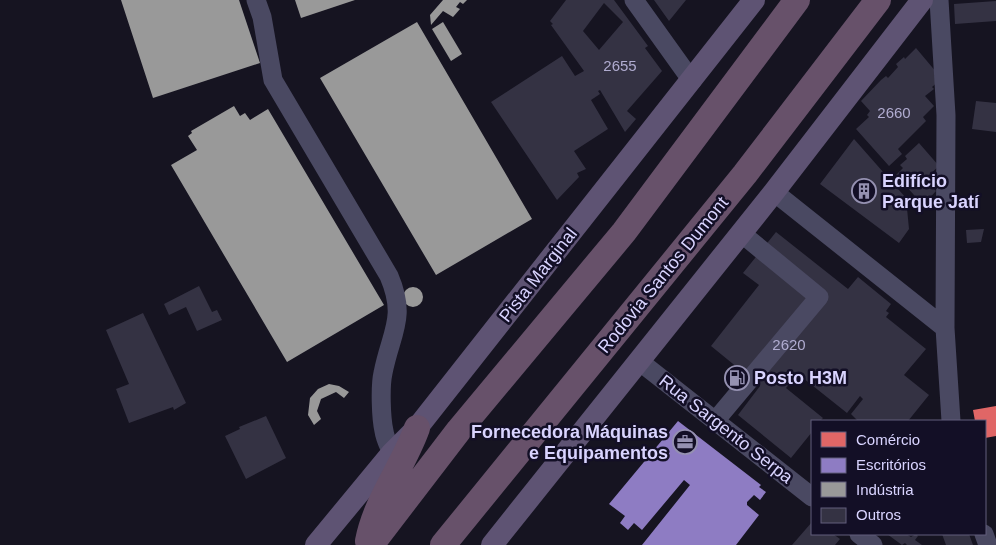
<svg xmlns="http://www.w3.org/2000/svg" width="996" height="545" font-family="Helvetica,sans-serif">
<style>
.shops{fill:#e06666}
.offices{fill:#8e7cc3}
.industry{fill:#999}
.building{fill:#343243;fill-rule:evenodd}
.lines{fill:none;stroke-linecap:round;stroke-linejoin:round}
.minor{stroke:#4a4962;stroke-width:19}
.major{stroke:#5e5373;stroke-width:22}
.highway{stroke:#67516a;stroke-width:26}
.labels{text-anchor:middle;stroke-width:5;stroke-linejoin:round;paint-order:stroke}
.number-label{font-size:15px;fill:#b0acd0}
.poi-label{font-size:18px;font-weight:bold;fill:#d9d4ff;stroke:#130f26;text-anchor:start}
.street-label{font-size:18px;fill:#d9d4ff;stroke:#130f26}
</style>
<rect width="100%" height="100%" fill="#161421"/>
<path class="shops" d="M996,406v30l-11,2v-17h-10l-2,-11z"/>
<path class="offices" d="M678,421l83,64 -2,2 7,5 -6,8 -6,-5 -7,7v3l12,10 -23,30h-94l48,-60 -6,-5 -42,50 -8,-7 -6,7 -8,-7 5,-7 -16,-12z"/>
<path class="industry" d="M121,0h118l21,63 -107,35z
M295,0h60l-54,18z
M443,0h24l-4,4 -3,-2 -4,5 4,2 -7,8 -10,-6 -12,14 -1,-10z
M417,22l115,197 -96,56 -116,-197z
M443,22l19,32 -11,7 -19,-32z
M234,106l6,10 5,-3 5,7 18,-11 116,196 -97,57 -116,-197 26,-15 -9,-14 4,-3 -1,-2z
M403 297a10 10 0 1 1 20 0a10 10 0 1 1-20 0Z
M329,384l10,2 10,6 -5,6 -8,-6 -15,7 -4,12 4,8 -7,6 -6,-10 2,-17 8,-9z"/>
<path class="building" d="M566,0h48l34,46 -3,2 17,23 -35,40 9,8 -11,13 -25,-42 -2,1 2,3 -9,6 17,29 -34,22 12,18 -9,4 2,4 -22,23 -66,-98 71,-46 13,20 9,-5 -33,-46 2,-1 -3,-3zM604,3l19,19 -24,28 -16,-19z
M654,0h32l-17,21z
M996,1v20l-41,3 -1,-20z
M916,48l21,25 -3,2 5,6 -7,6 2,2 -9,7 9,10 -11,11 3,4 -28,28 4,5 -13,12 -33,-37 13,-12 -2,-2 3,-4 -9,-10 20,-21 5,-4 2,2 10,-11 -2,-3 8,-7 1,2z
M976,101l20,2v29l-24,-3z
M854,139l52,59 3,31 -10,14 -79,-59z
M919,143l20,23 -11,10 5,5 -2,2 -8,-6 13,14 -13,14 -27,-30 7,-7 -3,-3 7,-6 -2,-3z
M984,229l-3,13 -14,1 -1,-13z
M776,232l72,57 10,-12 33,27 -5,7 3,2 -3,4 40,32 -22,26 25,20 -21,26h-50l-7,-7 12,-15 -3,-3 -13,17 -49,-39 -12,14 37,30 -3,3h-8v11l-21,26 -53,-43 22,-29 -49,-40 48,-61 -16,-12z
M199,286l13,26 5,-2 5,10 -25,11 -11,-24 -17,8 -5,-11z
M143,313l43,90 -12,7 -1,-3 -44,16 -13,-34 13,-5 -23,-54z
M266,416l20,42 -40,21 -21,-43 15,-7 -1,-2z
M812,522v12h21l7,5 -5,6h-43z
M887,534h19l5,3 5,-3 2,2 -3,4 7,5h-15l-2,-2 -3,2z
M942,534h27l4,11h-27z"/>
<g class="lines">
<path class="minor" d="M256,0l6,17 11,63 116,196c18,42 2,56 -6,97 -3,13 -2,45 1,58 1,8 5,15 8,22
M634,0l58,81
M939,0l7,115 -1,213 6,93
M774,192l171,136
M639,361l173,136
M715,421l104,-124 -78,-64
M859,534l14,11
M984,534l4,11"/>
<path class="major" d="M316,545l76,-92 25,-25 337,-428
M492,545l282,-353 148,-192"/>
<path class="highway" d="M368,541c8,-41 35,-74 49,-113
M371,545l88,-115 165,-198 173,-232
M443,545l302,-371 133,-174"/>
</g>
<defs>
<symbol id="building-ring" viewBox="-11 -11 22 22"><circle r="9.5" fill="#130f26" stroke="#9591b1" stroke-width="1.5"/><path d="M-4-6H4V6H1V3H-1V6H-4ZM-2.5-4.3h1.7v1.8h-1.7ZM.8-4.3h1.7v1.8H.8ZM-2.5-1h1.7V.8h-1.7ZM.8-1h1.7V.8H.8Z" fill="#9591b1"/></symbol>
<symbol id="fuel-ring" viewBox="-11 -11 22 22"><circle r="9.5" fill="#130f26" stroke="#9591b1" stroke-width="1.5"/><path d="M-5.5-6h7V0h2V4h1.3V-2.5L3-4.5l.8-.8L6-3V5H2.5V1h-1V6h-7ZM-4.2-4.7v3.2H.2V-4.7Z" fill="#9591b1"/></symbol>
<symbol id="office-ring" viewBox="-11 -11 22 22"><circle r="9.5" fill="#130f26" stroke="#9591b1" stroke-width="1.5"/><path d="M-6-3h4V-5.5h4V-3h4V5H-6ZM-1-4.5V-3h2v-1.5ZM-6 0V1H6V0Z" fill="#9591b1"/></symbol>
</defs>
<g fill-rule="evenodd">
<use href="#building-ring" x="850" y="177" width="28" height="28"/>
<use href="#fuel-ring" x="723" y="364" width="28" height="28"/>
<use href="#office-ring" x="671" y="428" width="28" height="28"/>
</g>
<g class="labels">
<g class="number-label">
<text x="620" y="71">2655</text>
<text x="894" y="118">2660</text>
<text x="789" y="350">2620</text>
</g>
<g class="poi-label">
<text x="882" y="187">Edifício<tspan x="882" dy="21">Parque Jatí</tspan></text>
<text x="754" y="384">Posto H3M</text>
<text x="668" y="438" text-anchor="end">Fornecedora Máquinas<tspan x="668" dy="21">e Equipamentos</tspan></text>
</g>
<g class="street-label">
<text transform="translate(538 275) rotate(-52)" y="6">Pista Marginal</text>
<text transform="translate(663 275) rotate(-51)" y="6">Rodovia Santos Dumont</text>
<text transform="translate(726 429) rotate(38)" y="6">Rua Sargento Serpa</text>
</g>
</g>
<rect x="811" y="420" width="175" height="115" fill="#130f26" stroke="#625e7d"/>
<rect x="821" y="432" width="25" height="15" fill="#e06666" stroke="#625e7d"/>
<text x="856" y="445" font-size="15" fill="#d9d4ff">Comércio</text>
<rect x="821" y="458" width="25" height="15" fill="#8e7cc3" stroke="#625e7d"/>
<text x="856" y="470" font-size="15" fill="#d9d4ff">Escritórios</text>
<rect x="821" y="482" width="25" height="15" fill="#999999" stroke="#625e7d"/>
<text x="856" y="495" font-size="15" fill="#d9d4ff">Indústria</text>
<rect x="821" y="508" width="25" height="15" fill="#343243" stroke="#625e7d"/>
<text x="856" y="520" font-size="15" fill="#d9d4ff">Outros</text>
</svg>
